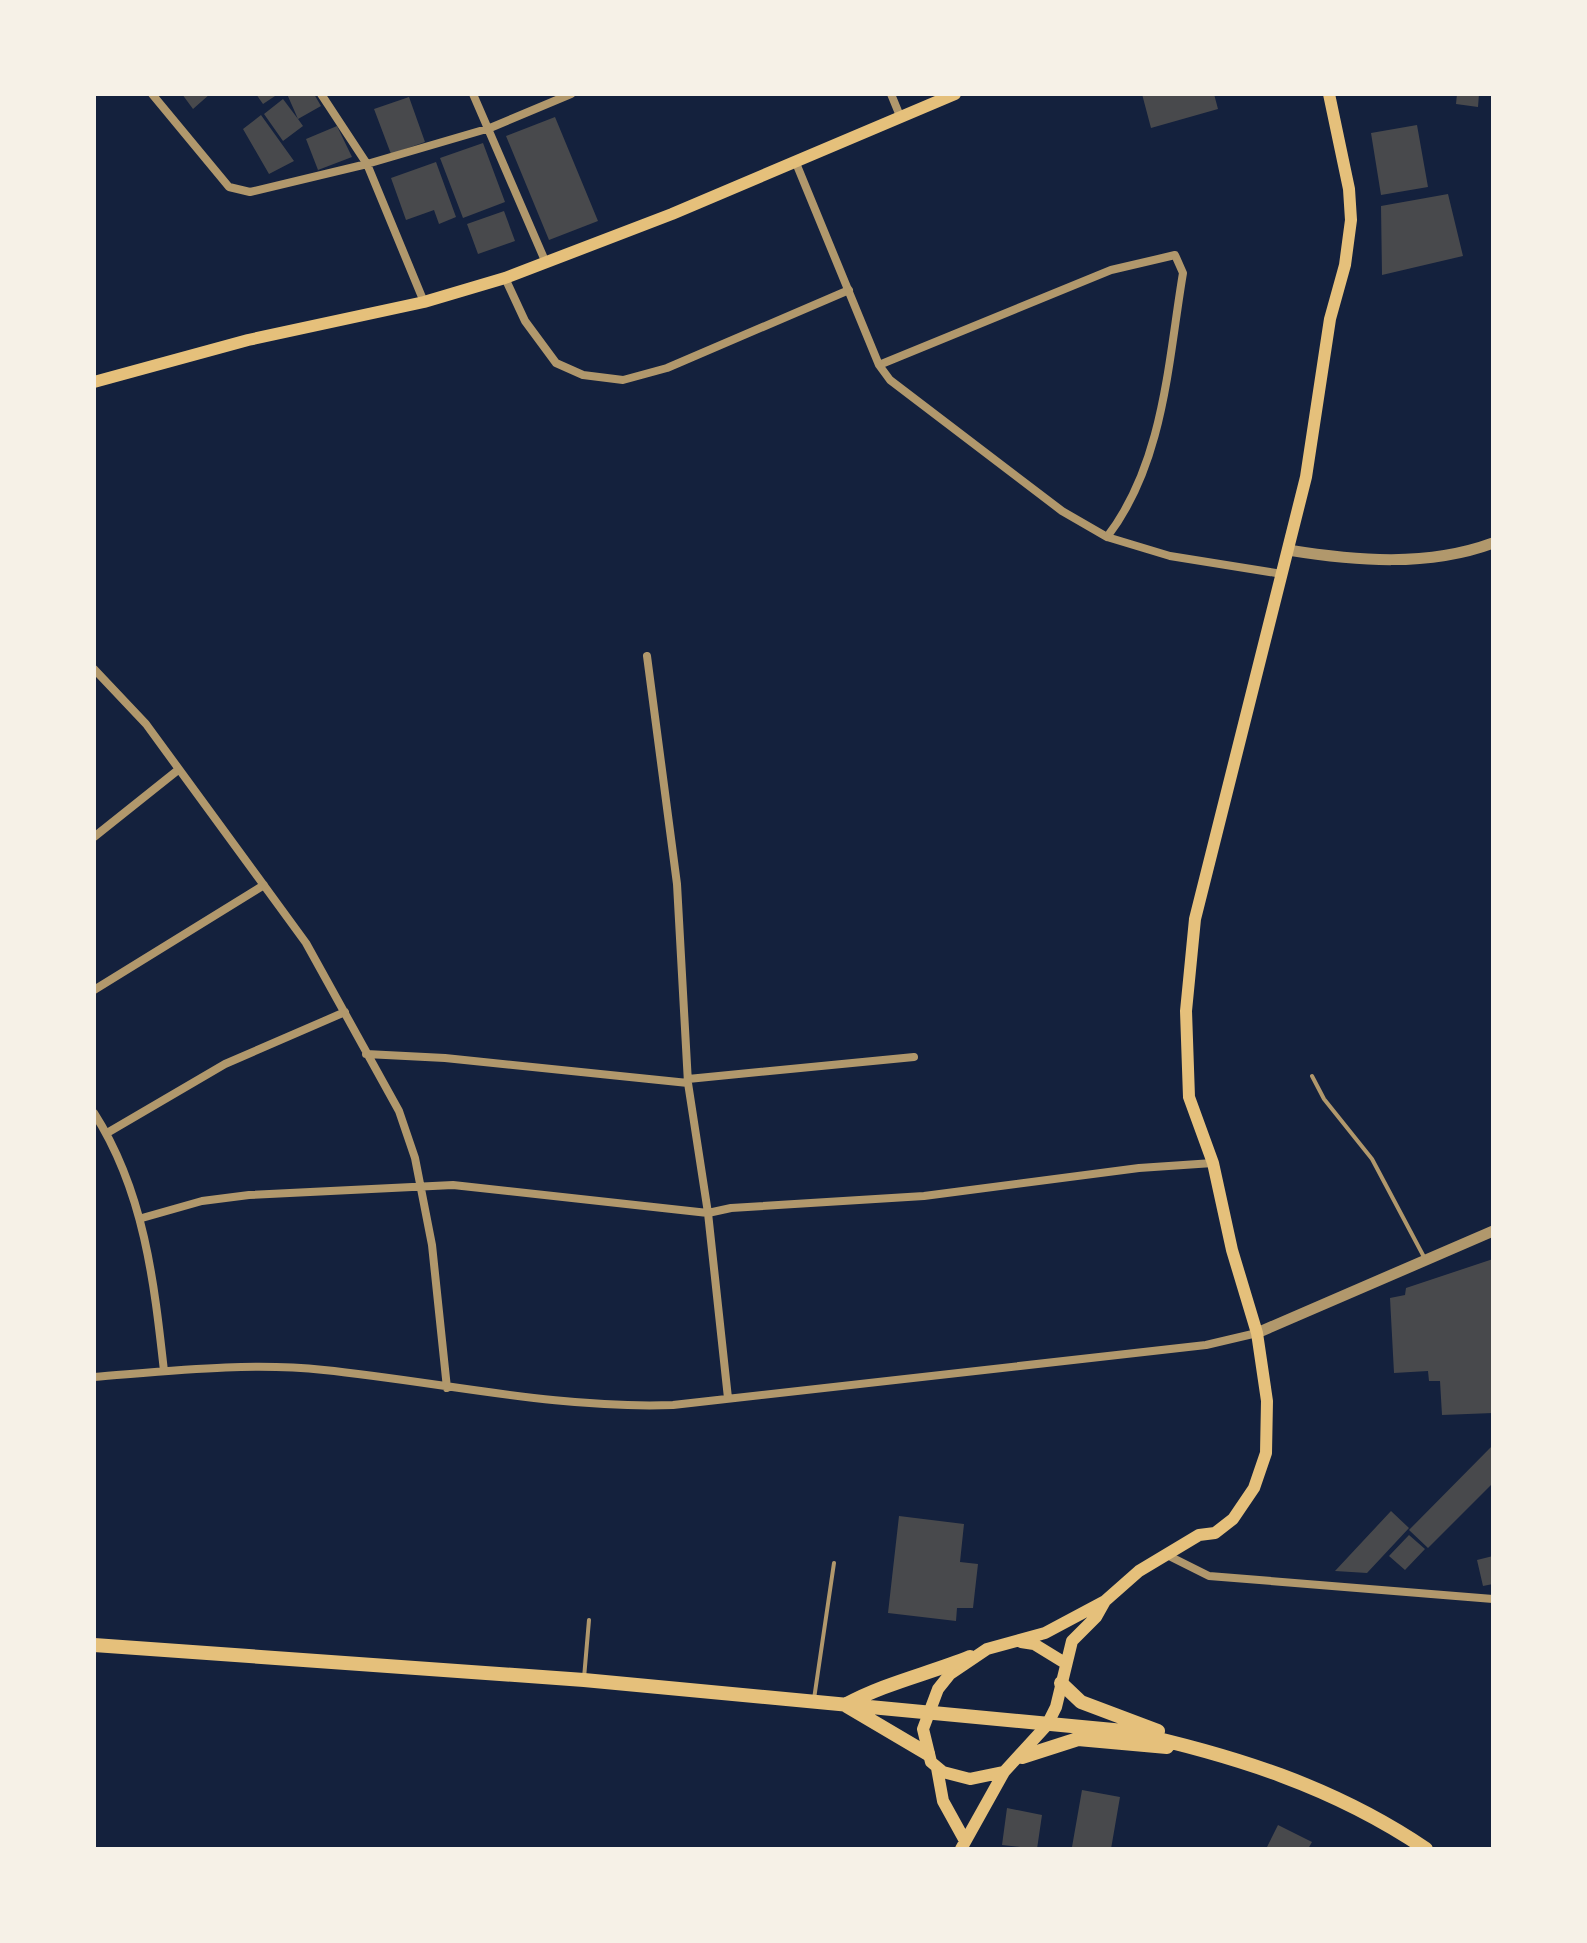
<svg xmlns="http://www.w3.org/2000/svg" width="1587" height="1943" font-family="Mulish,sans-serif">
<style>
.building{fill:#48494c}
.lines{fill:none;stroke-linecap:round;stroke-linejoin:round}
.service{stroke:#b1986c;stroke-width:4}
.minor{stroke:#b1986c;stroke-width:8}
.tertiary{stroke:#b1986c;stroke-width:11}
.secondary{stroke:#e5c07b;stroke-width:12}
.primary{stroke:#e5c07b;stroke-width:14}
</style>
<rect width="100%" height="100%" fill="#14213d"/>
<path class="building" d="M182,94h28l-17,15z
M256,94h22l-15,10z
M287,94h27l7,12 -23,13 5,7 -20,15 -19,-27 19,-15 15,20z
M1142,94h72l4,15 -67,19z
M1457,94h22l-1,13 -22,-3z
M409,97l16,45 -34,12 -17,-45z
M261,115l33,46 -25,13 -26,-45z
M555,117l43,104 -49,19 -43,-104z
M1417,125l11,62 -47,8 -10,-62z
M337,126l15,31 -34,13 -12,-31z
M483,143l22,59 -42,16 -23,-60z
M436,162l20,55 -17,7 -5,-14 -28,10 -15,-42z
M1448,194l15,62 -81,19 -1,-69z
M504,211l11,30 -37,13 -11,-30z
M1493,1259v154l-51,2 -2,-34h-11l-1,-10 -34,2 -4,-75 15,-3 1,-7z
M1493,1445v38l-65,65 -19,-18z
M1391,1511l18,17 -42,45 -32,-2z
M899,1516l65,8 -4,38 18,2 -5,44h-16l-1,13 -68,-8z
M1409,1535l16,14 -20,21 -16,-14z
M1493,1556v28l-10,2 -6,-26z
M1082,1790l38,7 -9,52 -39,-2z
M1007,1808l35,7 -5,34 -35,-4z
M1278,1825l34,17 -4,7h-42z"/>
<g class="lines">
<path class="service" d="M1312,1076l12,23 48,60 52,98
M584,1678l5,-58
M814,1699l20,-136"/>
<path class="minor" d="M152,94l77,93 21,5 117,-28 123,-36 81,-34
M321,94l46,70 57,138
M473,94l73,169
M891,94l9,22
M796,163l83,202 11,15 172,131 45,26 63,19 112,18
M505,278l20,43 31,42 27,12 40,5 44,-12 182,-78
M879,365l232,-95 64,-15 8,18c-15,89 -19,190 -76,264
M647,656l30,228 11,199 20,130 20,185
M94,669l52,55 160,219 93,168 16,47 17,87 15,143
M94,837l84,-67
M94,990l170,-105
M366,1054l79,4 243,25
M688,1079l226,-22
M94,1113c50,78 60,168 70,258
M107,1133l118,-69 120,-52
M142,1218l60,-17 47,-6 204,-10 255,28 23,-5 193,-12 215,-28 74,-5
M94,1377c76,-6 154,-15 230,-7 117,12 231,39 349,35l533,-60 51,-12
M1167,1555l42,21 284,23"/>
<path class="tertiary" d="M1288,550c68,11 140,17 205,-7
M1257,1333l236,-102"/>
<path class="secondary" d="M94,382l154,-42 176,-38 81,-24 167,-64 283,-120
M1021,1642l13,2 31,19
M937,1768l6,33 21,38
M1004,1772l-34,7 -27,-7 -12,-10 -8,-33 15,-40 12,-15 37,-25 58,-16 60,-32 34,-30 60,-36 16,-2 18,-14 21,-31 12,-35 1,-52 -10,-68 -25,-83 -19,-87 -24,-66 -3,-86 9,-92 111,-442 24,-158 15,-54 6,-45 -2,-31 -20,-95
M961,1849l43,-77 43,-47 9,-18 16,-66 24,-24 9,-16"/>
<path class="primary" d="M94,1645l490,35 540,51c109,24 209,55 302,118
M1061,1683l20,19 77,29
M845,1705c40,-22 83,-31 125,-48
M845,1705l83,49
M1022,1757l56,-18 89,8"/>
</g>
<rect width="1587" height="1943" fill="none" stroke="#f6f1e7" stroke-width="192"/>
</svg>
